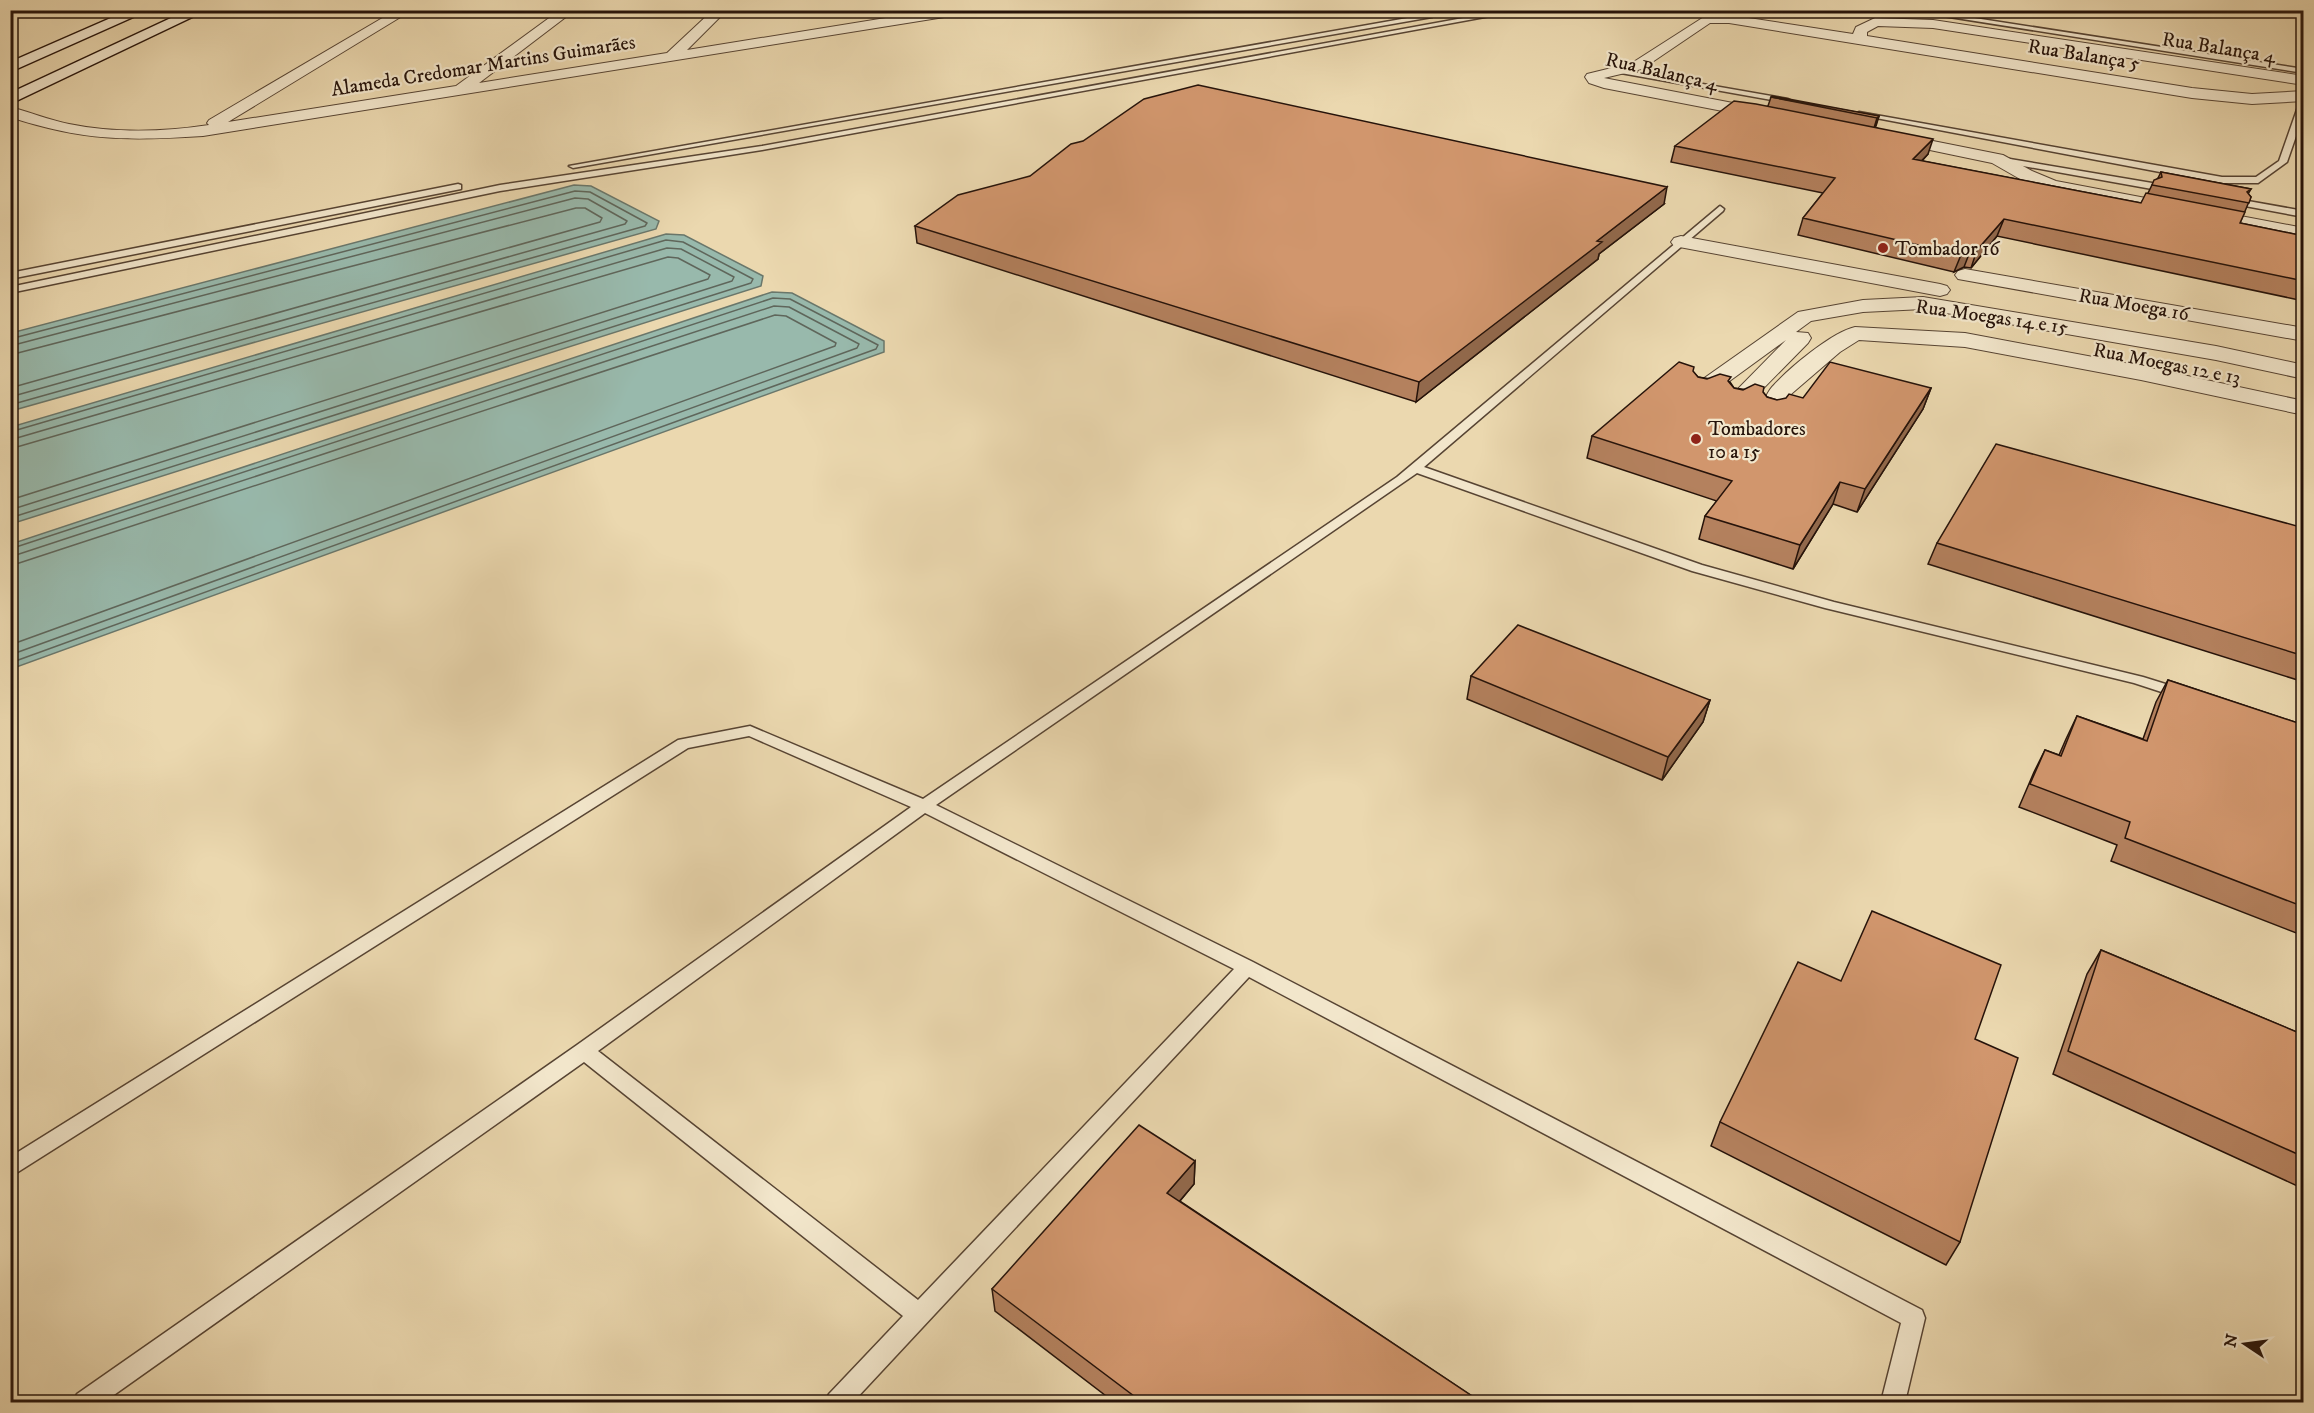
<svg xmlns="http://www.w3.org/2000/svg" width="2314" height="1413" font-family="'IM FELL DW Pica',serif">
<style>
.water{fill:#98b9ac;stroke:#6a776b;stroke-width:1.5}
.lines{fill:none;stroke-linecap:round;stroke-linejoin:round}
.shore{stroke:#5f665b;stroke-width:1.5}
.lane-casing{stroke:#574433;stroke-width:3}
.street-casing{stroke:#574433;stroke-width:2}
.secondary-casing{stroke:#26130a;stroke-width:3}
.lane{fill:#f2e6cb;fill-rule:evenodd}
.street{fill:#f2e6cb;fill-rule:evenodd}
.secondary{fill:#f2e6cb;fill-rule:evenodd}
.wall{fill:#b4815e;stroke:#26130a;stroke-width:1.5}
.shaded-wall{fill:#92694c;stroke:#26130a;stroke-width:1.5}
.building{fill:#d1966d;stroke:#26130a;stroke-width:1.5}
.poi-dot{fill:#8f2418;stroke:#f2e6cb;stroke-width:2}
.labels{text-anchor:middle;stroke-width:4.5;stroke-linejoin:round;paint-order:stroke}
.far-street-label{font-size:20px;fill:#26130a;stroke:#f2e6cb}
.far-poi-label{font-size:20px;fill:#26130a;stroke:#f2e6cb;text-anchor:start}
</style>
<rect width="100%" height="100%" fill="#ebd8af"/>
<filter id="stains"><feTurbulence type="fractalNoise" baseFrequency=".00333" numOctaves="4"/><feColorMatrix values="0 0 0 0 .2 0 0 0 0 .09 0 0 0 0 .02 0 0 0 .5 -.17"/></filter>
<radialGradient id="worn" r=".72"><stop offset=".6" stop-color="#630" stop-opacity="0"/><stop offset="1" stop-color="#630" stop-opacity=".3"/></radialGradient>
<path class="water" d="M574,185l17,1 68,35 -3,8 -645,182v-78z
M666,234l18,1 79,41 -2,10 -750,238v-97z
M772,292l20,1 92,48v11l-873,317v-125z"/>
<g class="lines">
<path class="shore" d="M10,339l565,-148 15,1 57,31 -2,3 -635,179
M10,346l565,-148 13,1 39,22 -2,3 -615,173
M10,355l566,-147h9l17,10 -2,4 -590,166
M10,432l656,-192 17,2 70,37 -2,4 -741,235
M10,440l657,-192 14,1 53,28 -2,4 -722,229
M10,449l658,-192 10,1 32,17 -2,4 -698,221
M10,549l763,-251 17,1 88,46 -2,4 -866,314
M10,557l764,-251 15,1 70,37 -2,4 -847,307
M10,566l765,-251 11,1 50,27 -1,3 -825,299"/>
<defs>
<path id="lane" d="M1507,10h16l-761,140 -262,41 -490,102v-6l490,-102 262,-39z
M1905,10h18l381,59v4z
M1430,14l2,3 -859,151 -4,-2z
M1617,69l171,30 4,2 -4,2 -173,-31z
M2304,99v14l-17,49 -29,21h-36l-62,-11 -305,-58 4,-2 363,65h34l23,-16 21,-60z
M1998,157l154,26 4,3 -4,3 -157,-28v-4z
M458,184l3,1v4l-451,90v-6z
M2248,201l56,10v6l-59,-11 -1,-2z
M1720,206l4,3 -1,2 -299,256 278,98 132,37 309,75 45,14 2,3 -2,3 -5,2 -49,-16 -309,-75 -133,-37 -275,-98 -481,332 317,157 669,348 3,8 -20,84h-24l20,-79 -652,-346 -396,425h-28l4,-8 74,-78 -319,-254 -480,340h-31l4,-8 500,-349 334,-238 -162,-71 -61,12 -678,429v-20l668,-417 72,-14 173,73 474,-322zM925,813l309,156 -316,331 -320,-249z"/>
<path id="street" d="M396,10h16l-184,112 228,-36 104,-76h15l-96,73 188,-30 46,-43h14l-40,40 248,-40h34l-6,4 -760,122c-75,5 -120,5 -193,-19v-10c20,5 39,13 59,17 44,9 95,8 140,1l-2,-2 2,-3z
M1707,15h22l124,19 3,-7 19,-9 58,2 371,56v9l-371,-57 -55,-2 -11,6v4l325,52 60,6 52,-3v10l-52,3 -60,-6 -463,-75h-19l-68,46 -38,9 165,32 8,5 -2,3 -6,2 -165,-32 -15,-5 -4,-6 2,-3 45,-11z
M1888,132l115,23 29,16 24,10 248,47v12l-258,-51 -26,-10 -28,-16 -110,-23 -2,-3z
M1681,236l259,48 7,2 3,4 -3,4 -7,2 -266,-50 -3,-4 3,-4z
M1965,269l339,59v13l-346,-62 -3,-4 3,-4z
M1923,297l293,49 88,19v14l-88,-19 -293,-51 -60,3 -52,9 -15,11 12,1 3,5 -3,5 -63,64 -8,2 -8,-2 -4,-5 61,-62 -77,56 -8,2 -8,-2 -4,-5 4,-5 105,-74 65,-12z
M1855,327l110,6 176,33 163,35v14l-163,-35 -176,-33 -106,-7 -19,12 -50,43 -11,22 -8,2 -8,-2 -4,-5c4,-8 7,-18 13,-25 16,-18 60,-55 83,-60z"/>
<path id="secondary" d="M129,10h20l-139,62v-10z
M188,10h19l-197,94v-11z"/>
</defs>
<use href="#lane" class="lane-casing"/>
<use href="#street" class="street-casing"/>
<use href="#secondary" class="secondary-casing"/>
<use href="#lane" class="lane"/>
<use href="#street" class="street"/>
<use href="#secondary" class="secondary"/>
</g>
<path class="wall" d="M1771,97l108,19 -4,11 53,27 -6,7 219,42 7,-10 4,-8 6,-7 3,-6 90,17 -3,5 3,3 -11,26 64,13v65l-307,-65 -26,32 -7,-1 -10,5 -156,-37 5,-17 20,-25 -152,-31 4,-16 93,-40z
M1664,204l-65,50 -1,5 -182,143 -499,-159 -2,-17z
M1693,372l5,5 32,5 4,6 29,4 4,5 10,3 154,-12 -8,21 -66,103 -24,-8 -40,65 -94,-30 6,-23 12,-15 -130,-43 5,-22z
M2304,528v154l-376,-118 9,-21z
M1471,676l239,24 -7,22 -41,58 -195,-81z
M2168,680l136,45v211l-193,-75 6,-16 -98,-38 15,-35 11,-22 14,5 7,-16 11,-23 66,23 13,-37z
M2101,950l203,85v154l-251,-115 34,-100z
M1975,1039l-15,203 -14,23 -235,-119 9,-24z
M1195,1161l-1,23 -14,17 301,201h-367l-119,-91 -3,-22z"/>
<path class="shaded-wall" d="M1879,116l-3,10 -2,2 3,-10z
M1933,139l-5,15 -20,21 5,-16z
M1667,187l-3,17 -65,50 -1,5 -182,143 3,-20 178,-141z
M2004,219l-7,17 -26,32 6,-18z
M1971,249l-7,18 -10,5 7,-17z
M1931,388l-8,21 -66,103 8,-23z
M1840,482l-7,22 -40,65 7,-24z
M1710,700l-7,22 -41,58 6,-23z
M1195,1161l-1,23 -27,32v-23z"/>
<path class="building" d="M1198,85l469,102 -70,54 5,1 -183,140 -504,-156 43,-31 72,-19 41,-32 12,-3 61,-42z
M1772,96l107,20 -2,2 -106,-21z
M1734,101l22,3 177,35 -20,20 228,44 5,-10 99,19 -5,11 64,13v45l-300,-62 -27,31 -6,-1 -10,6 -158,-37 32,-40 -160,-32z
M2161,172l90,17 -4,3 4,5 -2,6 -97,-18 2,-5 8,-3z
M1679,362l15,5 -1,4 5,6 9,2 13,-5 11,3 -3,4 6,7 9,2 12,-6 9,3 -1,5 4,5 10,3 9,-2 3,-4 14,4 27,-36 101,26 -66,101 -25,-7 -40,63 -95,-29 27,-35 -140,-45z
M1996,444l308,84v128l-367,-113z
M1518,625l192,75 -42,57 -197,-81z
M2168,680l136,45v182l-179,-69 5,-16 -100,-38 15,-34 16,6 16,-40 70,25z
M1872,911l129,54 -26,74 43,19 -58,184 -240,-120 78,-160 43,19z
M2101,950l203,85v122l-236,-106z
M1139,1125l56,36 -28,32 314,209h-339l-150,-113z"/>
<g class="poi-dot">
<circle cx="1883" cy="248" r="6"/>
<circle cx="1696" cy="439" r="6"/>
</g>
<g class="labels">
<g class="far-street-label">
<text transform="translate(2219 47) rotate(9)" y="7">Rua Balança 4</text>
<text transform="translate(2084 54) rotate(9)" y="7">Rua Balança 5</text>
<text transform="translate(483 65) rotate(-9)" y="7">Alameda Credomar Martins Guimarães</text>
<text transform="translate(1662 71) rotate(13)" y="7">Rua Balança 4</text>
<text transform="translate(2134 304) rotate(10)" y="7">Rua Moega 16</text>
<text transform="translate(1992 316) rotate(8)" y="7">Rua Moegas 14 e 15</text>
<text transform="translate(2167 363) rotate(11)" y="7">Rua Moegas 12 e 13</text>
</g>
<g class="far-poi-label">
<text x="1895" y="255">Tombador 16</text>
<text x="1708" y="435">Tombadores<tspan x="1708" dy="23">10 a 15</tspan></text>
</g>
</g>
<rect width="2314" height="1413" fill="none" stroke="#ebd8af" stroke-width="36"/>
<rect x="12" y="12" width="2290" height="1389" fill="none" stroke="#26130a" stroke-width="3"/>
<rect x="18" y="18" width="2278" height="1377" fill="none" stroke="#26130a" stroke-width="1.5"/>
<g transform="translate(2245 1344) rotate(283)" stroke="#f2e6cb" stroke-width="4.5" paint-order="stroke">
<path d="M0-4.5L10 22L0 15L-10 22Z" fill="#26130a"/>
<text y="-9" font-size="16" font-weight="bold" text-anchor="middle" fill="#26130a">N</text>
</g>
<rect width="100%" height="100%" filter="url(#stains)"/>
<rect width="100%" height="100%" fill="url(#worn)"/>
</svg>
